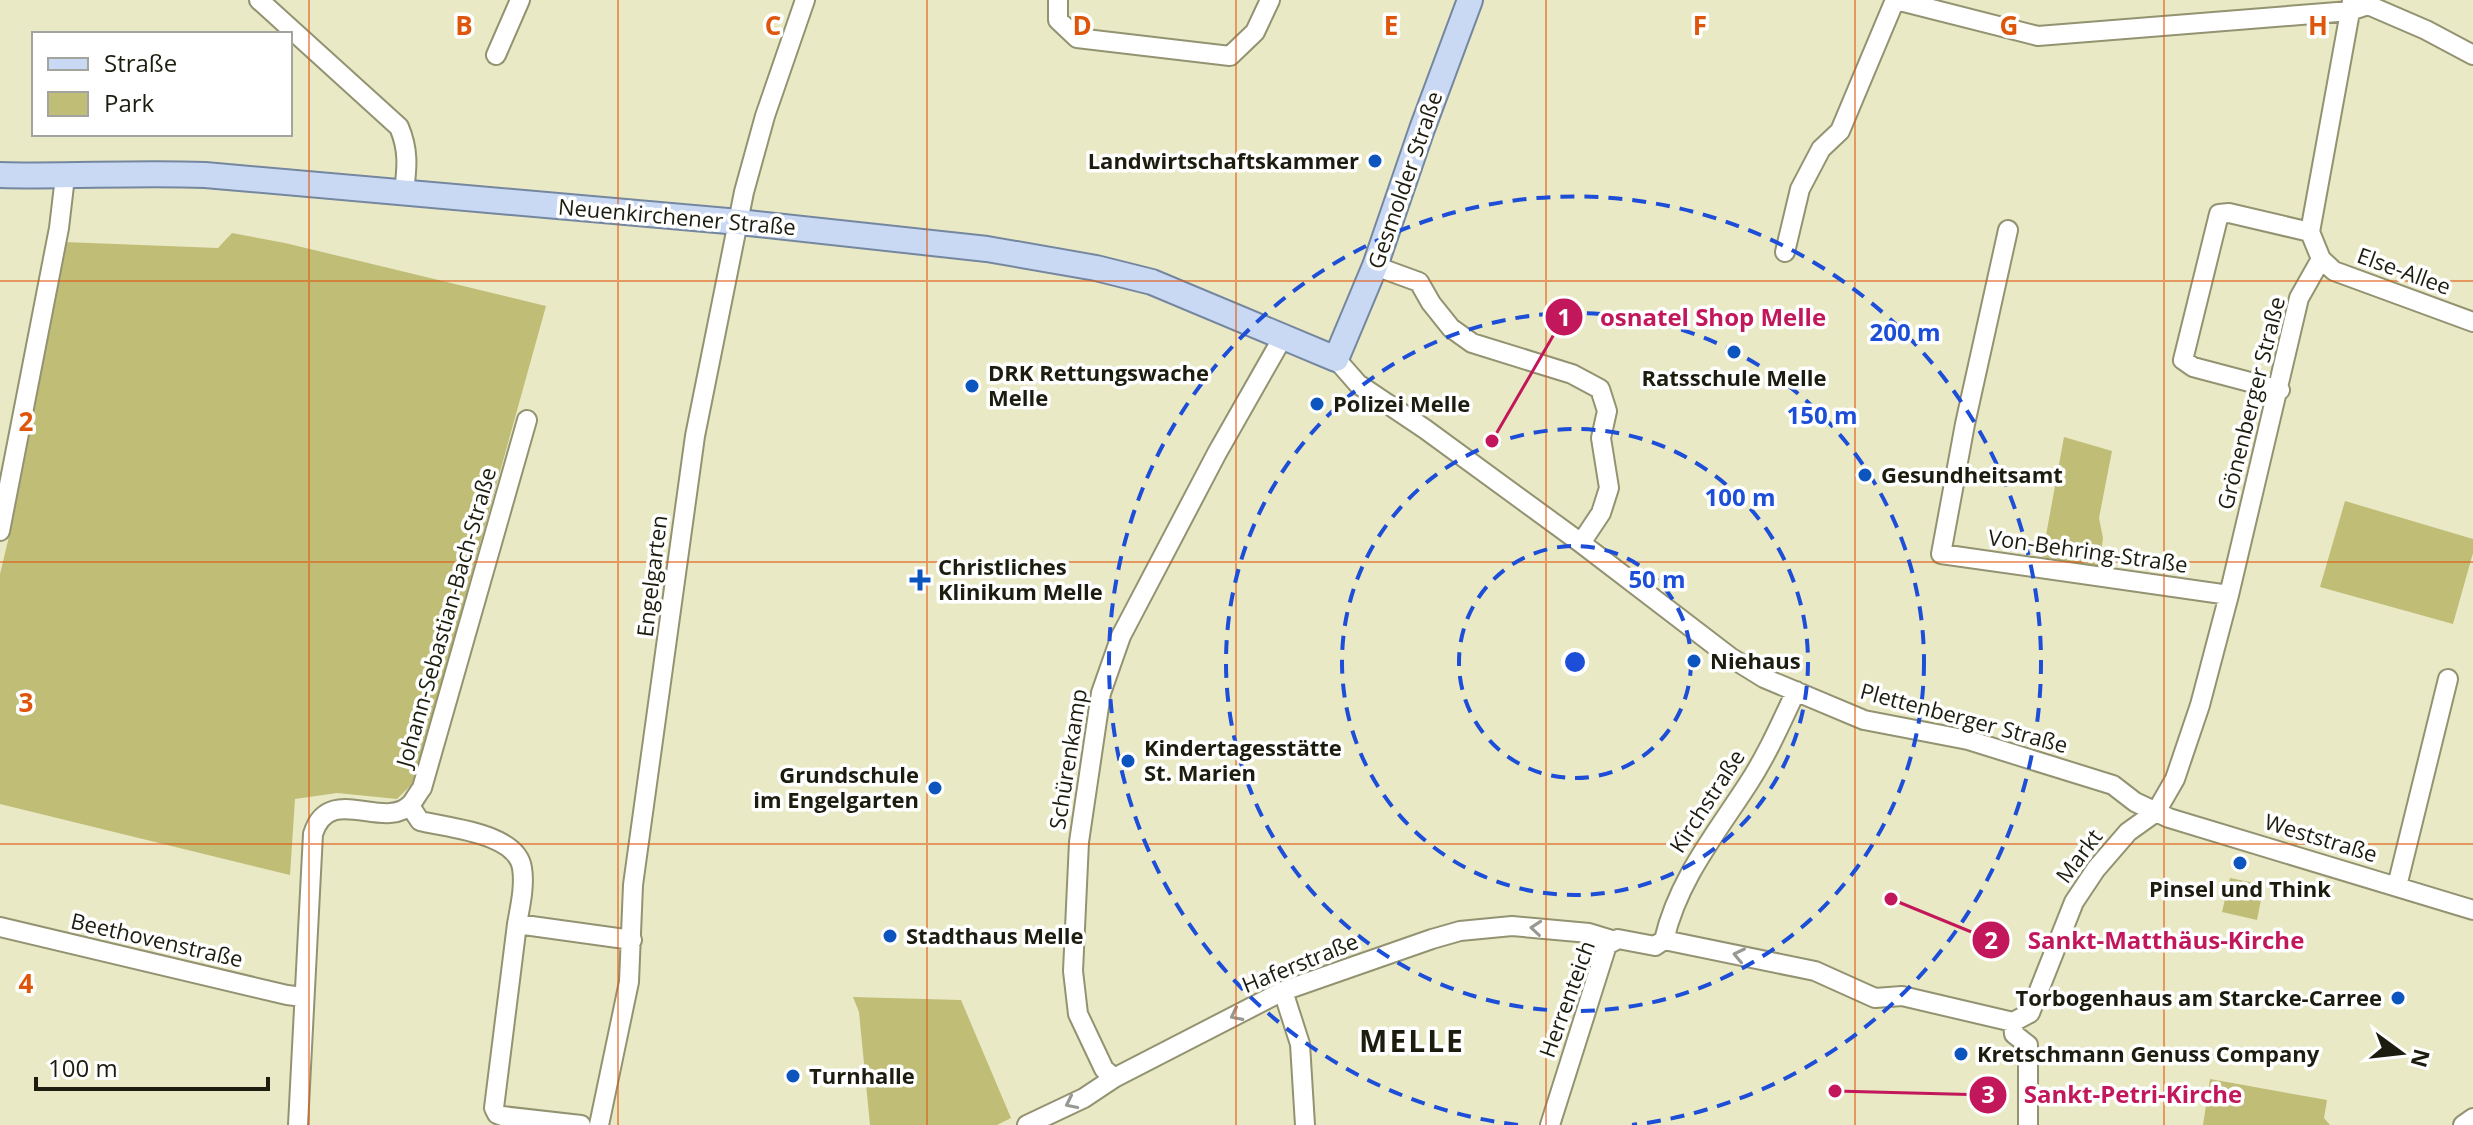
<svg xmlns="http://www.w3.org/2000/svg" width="2473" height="1125" font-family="'Open Sans',sans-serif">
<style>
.green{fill:#c0bd77}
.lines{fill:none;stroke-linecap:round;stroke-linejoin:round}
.minor-casing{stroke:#939271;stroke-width:22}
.major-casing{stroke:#75879f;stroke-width:28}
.minor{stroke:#fff;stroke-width:18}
.major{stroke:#c9d9f4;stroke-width:24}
.oneway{stroke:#999993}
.grid{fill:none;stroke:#de560c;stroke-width:2;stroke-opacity:0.55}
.ring{fill:none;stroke:#1d4ed8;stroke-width:4;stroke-dasharray:14 10}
.poi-dot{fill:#0c54be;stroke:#fff;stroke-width:3}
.labels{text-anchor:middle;stroke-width:7;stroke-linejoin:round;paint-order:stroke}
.poi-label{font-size:22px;font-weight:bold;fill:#1c1c0f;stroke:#fff;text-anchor:start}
.street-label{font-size:22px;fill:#1c1c0f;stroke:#fff}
.district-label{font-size:30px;font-weight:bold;letter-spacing:2px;fill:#1c1c0f;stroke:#fff}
.grid-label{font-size:26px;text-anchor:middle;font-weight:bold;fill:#de560c;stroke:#fff;stroke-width:7;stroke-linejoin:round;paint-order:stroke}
.centre{fill:#1d4ed8;stroke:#fff;stroke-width:4}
.ring-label{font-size:24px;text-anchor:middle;font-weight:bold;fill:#1d4ed8;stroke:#fff;stroke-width:7;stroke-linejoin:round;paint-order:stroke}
.leader{fill:none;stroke:#c2185b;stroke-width:3}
.callout-dot{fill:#c2185b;stroke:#fff;stroke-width:3}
.mark-label{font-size:24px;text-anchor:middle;font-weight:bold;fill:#fff}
.callout-label{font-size:24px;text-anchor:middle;font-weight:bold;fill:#c2185b;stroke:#fff;stroke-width:7;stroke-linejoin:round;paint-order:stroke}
</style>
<rect width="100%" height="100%" fill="#eae9c6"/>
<path class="green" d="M232,233l53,10 261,63 -132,476 -17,17 -60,-6 -42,6 -5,76 -290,-71v-230l11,-46 53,-286 154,6z
M2064,437l48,14 -13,67 4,20 -4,29 -57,-10z
M2345,501l128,38v14l-20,71 -133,-37z
M2230,878l34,7 -7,35 -35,-8z
M853,997l108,3 50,118 -14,7h-127l-11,-113z
M2210,1079l117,21 -3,18 6,7h-127z"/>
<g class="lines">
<defs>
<path id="minor" d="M259,0l140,127c10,23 8,41 5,65
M1058,0v20l19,18 153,18 25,-24 15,-32
M1896,0l142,36 312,-25 18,-6 58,25 47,25
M2352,1l-42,231 11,27 13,12 139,51
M496,55l24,-55
M2008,230l-43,194 -24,130 288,41
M1785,252l15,-63 21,-40 19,-18 55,-131
M1375,266l44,16 12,21 20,25 21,15 100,31 28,15 7,22 -6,27 8,50 -8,25 -20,30
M1336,359l22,25 67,45 156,114 149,114 34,21 100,42 104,20 145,45 22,17 34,16 304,92
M2280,390l-87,-23 -10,-7 36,-146 10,-1 81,19
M0,531l59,-303 6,-51
M410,806l10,15c28,7 97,12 102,47 3,18 -2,39 -5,56l115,16
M2397,886l51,-207
M517,924l-23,184 3,6 5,2 79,9
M0,927l287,68 16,2
M1664,940l151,31 60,27 27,-2 111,26 1,12 14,11v80
M1664,940c14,-60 51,-105 84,-156 19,-29 33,-61 48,-93
M1283,991l17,53 5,81
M2013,1022l17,-9 44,-111 22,-33 32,-37 28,-20 19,-33 25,-74 29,-110 70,-297 22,-39
M1114,1078l-10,-9 -26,-55 -5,-43 6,-129 22,-149 20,-57 96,-183 66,-116
M298,1125l15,-291c16,-52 71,-2 98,-30 4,-5 7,-11 11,-16l105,-368
M599,1125l30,-143 4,-97 62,-449 49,-244 21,-76 40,-116
M1027,1125l57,-27 30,-20 169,-87 149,-52 28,-8 52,-5 77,7 23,7
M1550,1125l57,-180 11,-6 37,7 9,-6
M2463,1125l10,-7"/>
<path id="major" d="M0,175c68,2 136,-3 205,0l534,47 248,27 109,19 56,14 184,77 39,-93 47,-137 48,-129"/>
</defs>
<use href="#minor" class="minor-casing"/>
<use href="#major" class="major-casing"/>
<use href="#minor" class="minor"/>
<use href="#major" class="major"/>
</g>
<defs><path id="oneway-chevron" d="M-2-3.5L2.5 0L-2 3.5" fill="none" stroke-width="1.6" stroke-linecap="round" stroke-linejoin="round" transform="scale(2)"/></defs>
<g class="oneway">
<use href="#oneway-chevron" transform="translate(1536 928) rotate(-175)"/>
<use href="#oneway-chevron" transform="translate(1739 955) rotate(-168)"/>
<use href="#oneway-chevron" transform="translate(1236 1015) rotate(153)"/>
<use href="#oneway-chevron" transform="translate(1071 1103) rotate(154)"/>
</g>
<path class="grid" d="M309,0v1125M618,0v1125M927,0v1125M1236,0v1125M1546,0v1125M1855,0v1125M2164,0v1125M0,281h2473M0,562h2473M0,844h2473"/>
<g class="ring">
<circle cx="1575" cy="662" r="116"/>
<circle cx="1575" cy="662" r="233"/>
<circle cx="1575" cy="662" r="349"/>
<path d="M1518 1125A466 466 0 1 1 1632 1125"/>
</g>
<g class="poi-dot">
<circle cx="1375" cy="161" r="8"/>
<circle cx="1734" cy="352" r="8"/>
<circle cx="972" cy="386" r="8"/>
<circle cx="1317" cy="404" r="8"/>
<circle cx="1865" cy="475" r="8"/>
<path d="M916 568h8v8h8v8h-8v8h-8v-8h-8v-8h8z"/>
<circle cx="1694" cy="661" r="8"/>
<circle cx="1128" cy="761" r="8"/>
<circle cx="935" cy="788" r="8"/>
<circle cx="2240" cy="863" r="8"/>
<circle cx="890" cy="936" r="8"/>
<circle cx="2398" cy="998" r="8"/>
<circle cx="1961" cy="1054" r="8"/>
<circle cx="793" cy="1076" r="8"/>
</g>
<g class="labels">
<g class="poi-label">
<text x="1359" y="169" text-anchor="end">Landwirtschaftskammer</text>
<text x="988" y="381">DRK Rettungswache<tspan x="988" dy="25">Melle</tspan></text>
<text x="1734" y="386" text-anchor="middle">Ratsschule Melle</text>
<text x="1333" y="412">Polizei Melle</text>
<text x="1881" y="483">Gesundheitsamt</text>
<text x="938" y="575">Christliches<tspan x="938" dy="25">Klinikum Melle</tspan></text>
<text x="1710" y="669">Niehaus</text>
<text x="1144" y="756">Kindertagesstätte<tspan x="1144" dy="25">St. Marien</tspan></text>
<text x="919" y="783" text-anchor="end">Grundschule<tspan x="919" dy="25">im Engelgarten</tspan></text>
<text x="2240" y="897" text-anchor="middle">Pinsel und Think</text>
<text x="906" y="944">Stadthaus Melle</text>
<text x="2382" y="1006" text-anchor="end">Torbogenhaus am Starcke-Carree</text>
<text x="1977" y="1062">Kretschmann Genuss Company</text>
<text x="809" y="1084">Turnhalle</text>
</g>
<g class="street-label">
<text transform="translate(1405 180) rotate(-71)" y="8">Gesmolder Straße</text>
<text transform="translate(677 217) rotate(5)" y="8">Neuenkirchener Straße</text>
<text transform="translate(2404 271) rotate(20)" y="8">Else-Allee</text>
<text transform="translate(2251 403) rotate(-76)" y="8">Grönenberger Straße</text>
<text transform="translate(2088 551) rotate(8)" y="8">Von-Behring-Straße</text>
<text transform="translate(652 576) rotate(-83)" y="8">Engelgarten</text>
<text transform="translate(446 617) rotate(-74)" y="8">Johann-Sebastian-Bach-Straße</text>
<text transform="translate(1964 718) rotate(15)" y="8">Plettenberger Straße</text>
<text transform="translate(1068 759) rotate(-81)" y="8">Schürenkamp</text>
<text transform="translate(1707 801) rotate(-57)" y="8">Kirchstraße</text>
<text transform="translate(2321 838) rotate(17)" y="8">Weststraße</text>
<text transform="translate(2079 856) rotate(-53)" y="8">Markt</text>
<text transform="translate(157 940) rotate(13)" y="8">Beethovenstraße</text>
<text transform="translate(1300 963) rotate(-22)" y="8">Haferstraße</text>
<text transform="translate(1567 999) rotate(-70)" y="8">Herrenteich</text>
</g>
<g class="district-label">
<text x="1412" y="1052">MELLE</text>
</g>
</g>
<g class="grid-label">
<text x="464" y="35">B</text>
<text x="773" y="35">C</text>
<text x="1082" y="35">D</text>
<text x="1391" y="35">E</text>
<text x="1700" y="35">F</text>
<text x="2009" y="35">G</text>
<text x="2318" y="35">H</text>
<text x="26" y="431">2</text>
<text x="26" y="712">3</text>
<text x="26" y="993">4</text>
</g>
<circle cx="1575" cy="662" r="12" class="centre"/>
<g class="ring-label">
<text x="1905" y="341">200 m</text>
<text x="1822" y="424">150 m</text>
<text x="1740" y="506">100 m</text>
<text x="1657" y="588">50 m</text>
</g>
<path class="leader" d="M1492 441L1564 317M1891 899L1991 940M1835 1091L1988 1095"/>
<g class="callout-dot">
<circle cx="1492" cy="441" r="8"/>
<circle cx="1891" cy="899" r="8"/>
<circle cx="1835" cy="1091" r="8"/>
<circle cx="1564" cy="317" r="20"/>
<circle cx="1991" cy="940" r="20"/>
<circle cx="1988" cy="1095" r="20"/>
</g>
<g class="mark-label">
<text x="1564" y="326">1</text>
<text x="1991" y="949">2</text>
<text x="1988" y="1103">3</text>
</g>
<g class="callout-label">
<text x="1713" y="326">osnatel Shop Melle</text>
<text x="2166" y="949">Sankt-Matthäus-Kirche</text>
<text x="2133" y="1103">Sankt-Petri-Kirche</text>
</g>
<rect x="32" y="32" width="260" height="104" fill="#ffffff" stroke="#a4a49f" stroke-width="2"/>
<rect x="48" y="58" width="40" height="12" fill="#c9d9f4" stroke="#a4a49f" stroke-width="2"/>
<text x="104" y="72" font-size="24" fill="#1c1c0f">Straße</text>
<rect x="48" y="92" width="40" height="24" fill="#c0bd77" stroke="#a4a49f" stroke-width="2"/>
<text x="104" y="112" font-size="24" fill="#1c1c0f">Park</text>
<g transform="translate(2401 1053) rotate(105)" stroke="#ffffff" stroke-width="6" paint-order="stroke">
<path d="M0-6L14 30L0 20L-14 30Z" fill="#1c1c0f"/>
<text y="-12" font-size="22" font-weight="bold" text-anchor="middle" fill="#1c1c0f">N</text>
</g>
<path d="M36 1077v12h232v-12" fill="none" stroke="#1c1c0f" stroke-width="4"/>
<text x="48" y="1077" font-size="24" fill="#1c1c0f" stroke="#ffffff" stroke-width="6" paint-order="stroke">100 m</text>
</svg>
